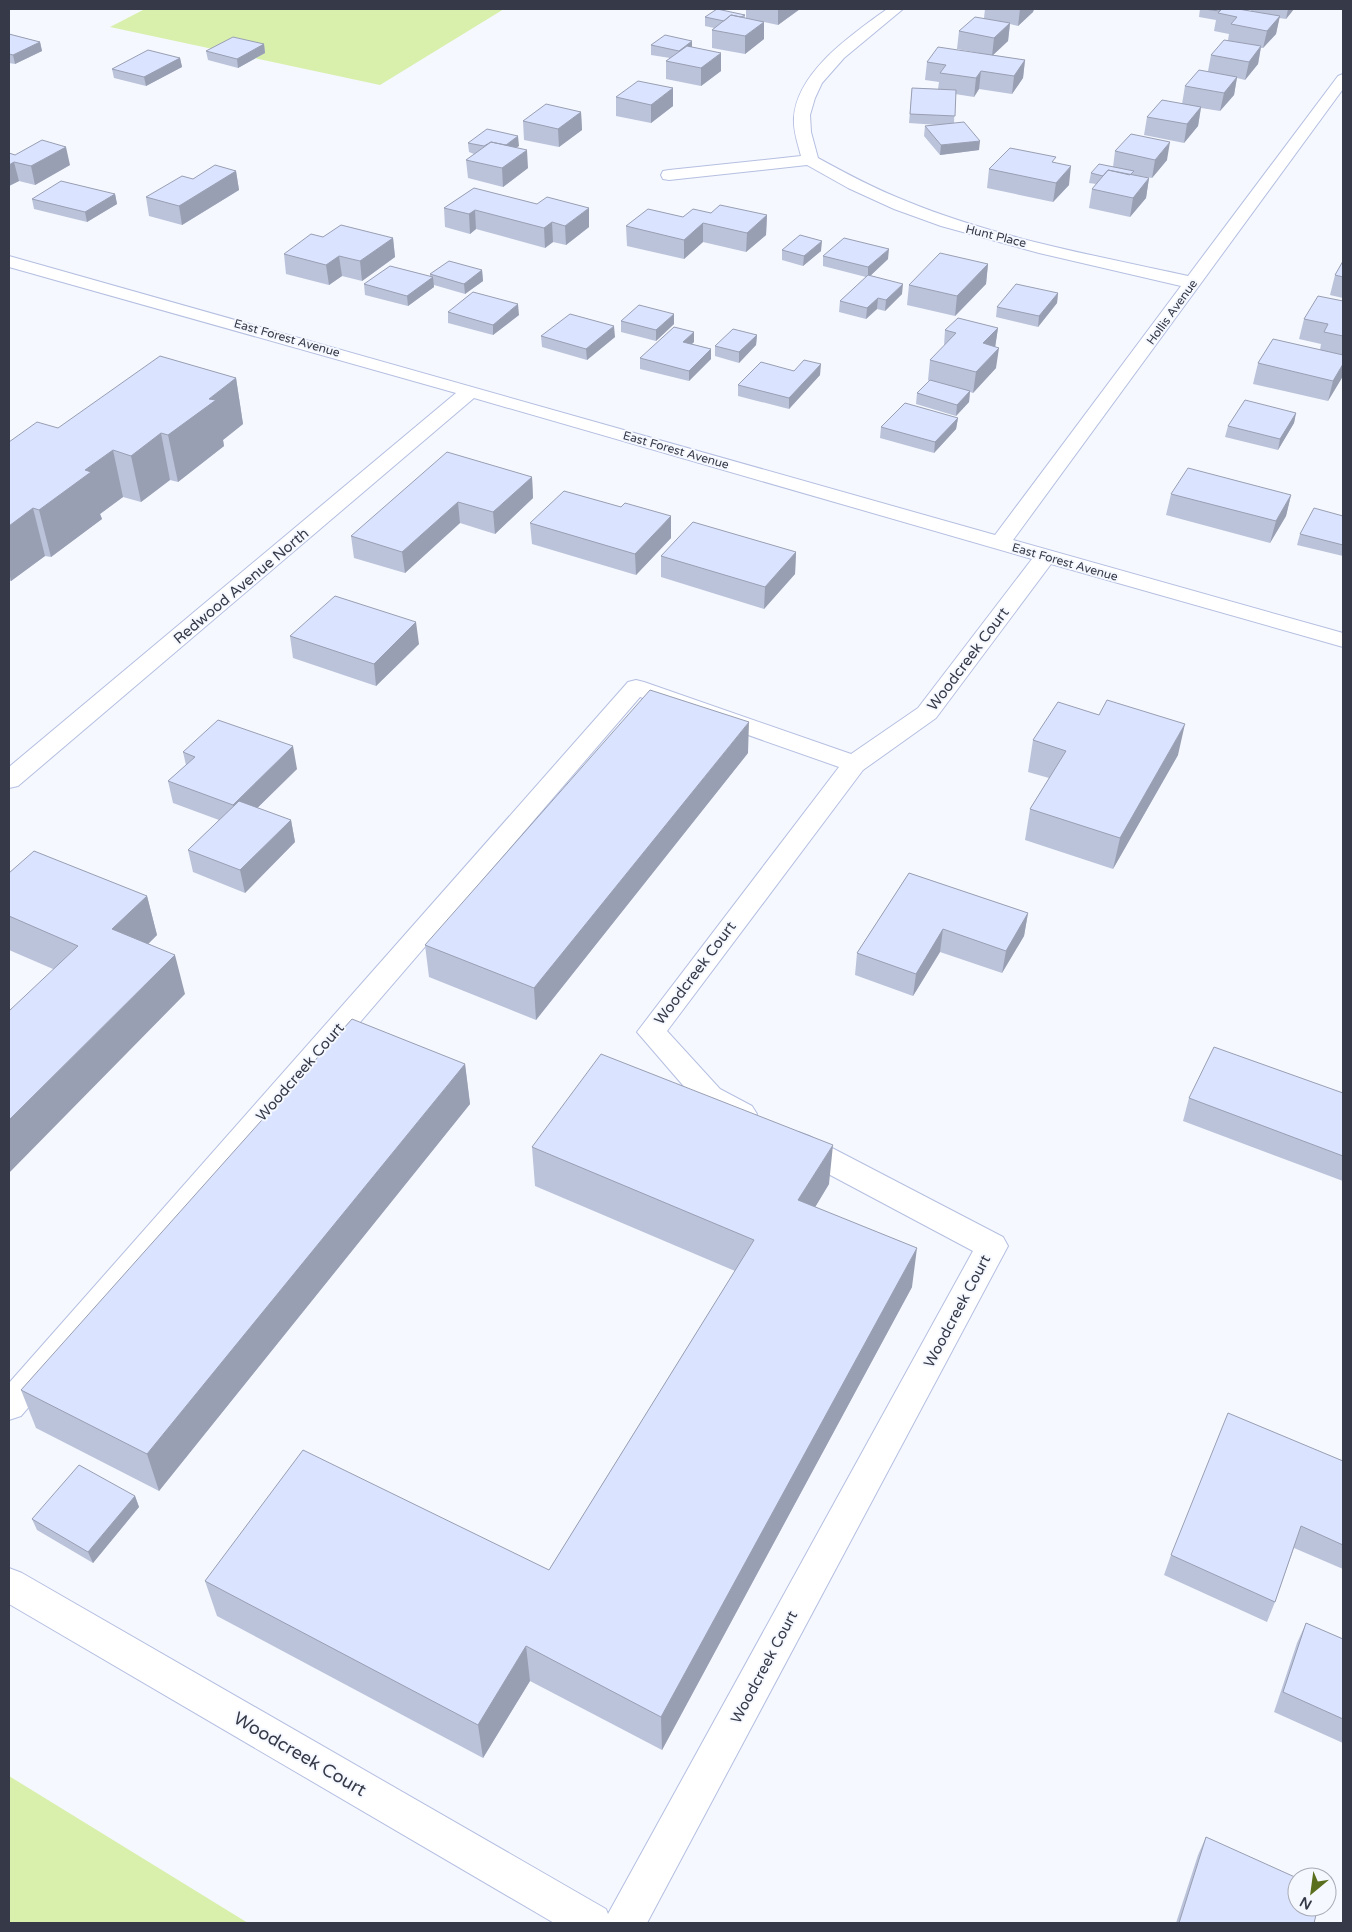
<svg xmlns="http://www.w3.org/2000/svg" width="1352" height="1932" font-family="'Varela Round',sans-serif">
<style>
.green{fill:#d9f0ac}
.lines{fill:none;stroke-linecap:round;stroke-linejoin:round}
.minor-casing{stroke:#b5bfe1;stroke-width:2}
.minor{fill:#fff;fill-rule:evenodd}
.wall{fill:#bbc3db}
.shaded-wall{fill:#999fb2}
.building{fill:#dae3ff;stroke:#999fb2}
.labels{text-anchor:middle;stroke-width:4;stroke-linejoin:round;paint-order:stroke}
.far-street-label{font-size:12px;fill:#363a48;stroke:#f5f8ff}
.street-label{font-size:15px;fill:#363a48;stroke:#f5f8ff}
.near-street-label{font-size:18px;fill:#363a48;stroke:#f5f8ff}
</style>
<rect width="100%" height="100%" fill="#f5f8ff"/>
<path class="green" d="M145,9h359l-124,76 -270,-58z
M9,1776l239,147h-239z"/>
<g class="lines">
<defs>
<path id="minor" d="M887,9h16l-59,49 -22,25 -7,15 -5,17 1,17 7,26c29,16 57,31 88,43 90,37 187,54 282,75l150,-200 5,-2v15l-330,451 330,93v14l-292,-83 -115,154 -73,52 -196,261 53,58 32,17 5,8 -5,8 -10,3 -42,-20 -63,-73 202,-265 -199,-70 -619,719 -12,4v-37l619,-701 8,-2 8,2 207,72 67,-46 114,-149 -558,-161 -456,388 -9,2v-21l447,-374 -447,-126v-11l986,279 186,-249 -142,-33 -98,-27 -47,-17 -46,-21 -41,-23 -138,15 -6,-1 -2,-4 2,-4 6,-1 132,-14c-3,-12 -8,-25 -7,-38 3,-47 59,-84 93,-109z
M798,1132l11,4 194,101 5,9 -361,677h-93l-545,-319v-36l13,5 584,336 2,5 365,-663 -186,-99 -4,-8 4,-8z"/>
</defs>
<use href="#minor" class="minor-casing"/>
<use href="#minor" class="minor"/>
</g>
<path class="wall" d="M746,9h54l-22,16 -14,-3v17l-19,15 -33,-6v-18l2,-2 -9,-2v-9l40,-2v3h1z
M985,9h49l-1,3 -15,14 -8,-2 -2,17 -15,14 32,5 -2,18 -11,16 -33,-5 -5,8 -19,-3 -1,29 25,27 -39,5 -16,-19 1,-10 12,-1 -28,-2 3,-35 26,1 1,-7 -14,-2 2,-18 52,-9 -22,-4 2,-18 25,-13z
M1200,9h40l11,2v-2h43l-8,10 -7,-1 -3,16 -13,14h-2l-3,16 -13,16 -8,-2 -3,17 -14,16 -19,-3 -3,18 -14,17 -40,-8 3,-18 35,-13 3,-18 23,-15 3,-16 17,-15 1,-6 -15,-3 2,-11 -17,-3z
M9,34l31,8 2,9 -27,13 -6,-1z
M264,44l1,9 -27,15 -30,-8 -2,-9z
M651,45l41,2 29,24 -20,15 -35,-7v-18l4,-3 -19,-3z
M180,58l2,9 -36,19 -32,-8 -2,-9z
M616,97l57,9 -22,17 -35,-7z
M581,112l1,18 -23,17 -35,-7 -1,-19z
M468,143l51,3 -3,1 12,21 -25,19 -35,-9 -2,-18 8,-6 -5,-2z
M1115,151l52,9 -15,18 -19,-3 16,3 -3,20 -16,19 -41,-9 3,-19 4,-5 -7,-1 2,-10 22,-6z
M9,153l6,2 55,10 -35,20 -16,-4 -10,5z
M1055,162l14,23 -16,17 -66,-14 2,-19z
M236,171l3,19 -57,35 -33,-9 -3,-19 47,-18z
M474,188l115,39 -23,18 -13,-3 -8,6 -69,-19 -6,5 -25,-7 -1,-19z
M115,194l2,10 -30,18 -53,-13 -2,-10z
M767,215l-1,20 -20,17 -43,-10 -19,17 -57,-13 -1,-20 57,-9z
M323,237l70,1 2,19 -33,24 -20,-5 -13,9 -43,-11 -2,-20z
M782,250l39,1 -18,15 -21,-6z
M823,256l65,3 -18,17 32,18 -17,17 -8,-2 -11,10 -27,-7 1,-11 26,-24 -43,-11z
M1343,261v37l-13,-3 5,-20z
M988,264l-2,20 -31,32 -48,-11 2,-20z
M482,270l1,11 -18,13 -31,-9v2l-26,19 -43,-11 -1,-11 66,-8v-2z
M1058,293l-1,10 -19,24 -42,-10 1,-10z
M1343,298v78l-15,25 -75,-17 5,-21 62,-13 1,-6 -22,-5 5,-20 38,-18z
M448,312l71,3 -26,20 -45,-12z
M621,321l53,3 -18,17 -35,-9z
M998,328l-3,19 1,21 -23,25 -3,-1 -1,10 -13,14 -40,-12 1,-11 12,-12 -1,-1 2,-20 14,-14 1,-16z
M757,335l-1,10 -17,18 -24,-7v-10z
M541,336l74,1 -28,23 -45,-13z
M694,342l-2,2 19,5v10l-22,22 -49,-12v-11z
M794,371l26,4 -31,34 -51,-13v-11z
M236,378l7,46 -20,16 1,6 -46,36 -8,-2 -29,22 -18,-5 -23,17 2,5 -51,38 -6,-1 -34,25h-2v-139z
M1296,413l-2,10 -16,27 -53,-13 3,-11z
M958,418l-2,11 -22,24 -54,-15 1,-11z
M532,477l1,21 -38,36 -35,-11 -55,50 -51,-15 -3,-22z
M1171,494l120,1 -5,21 -16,27 -104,-28z
M1343,516v40l-46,-11 3,-11z
M530,523l141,15 -35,37 -104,-31z
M796,552l-1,22 -31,35 -103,-32v-21z
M290,636l129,8 -43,42 -83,-28z
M1033,740l145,15 -65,114 -88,-29 5,-31 19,-31 -21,-6z
M183,752l114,17 -40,39 34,12 4,22 -50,51 -52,-21 -5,-22 31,-30 -46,-17 -5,-22 18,-16z
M748,753l-212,267 -107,-43 -4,-32z
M9,873l138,23 10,39 -9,9 37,50 -132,-25 -44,-19z
M909,873l119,40 -4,23 -22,37 -62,-21 -27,44 -58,-21 2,-22z
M465,1064l5,40 -311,387 -123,-63 -15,-38z
M1343,1093v88l-160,-60 6,-23z
M532,1147l297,37 -14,23 97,80 -250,463 -132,-69 -47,77 -266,-142 -12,-35 344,-11 186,-299 -200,-85z
M1343,1461v108l-49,-21 -19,54 -8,20 -103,-47 7,-20z
M135,1496l4,11 -46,56 -56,-33 -5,-11z
M1306,1623l37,16v104l-69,-31 23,-69z
M1206,1837l108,86h-138l22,-68z"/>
<path class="shaded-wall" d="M778,9h22l-22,16z
M1020,9h14l-1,3 -15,14z
M1288,9h6l-8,10z
M1280,16l-4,18 -13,14 4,-17z
M764,22v17l-19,15v-18z
M1010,23l-2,18 -16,15 2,-18z
M692,41v9l-13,10v-9z
M40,42l2,9 -27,13 -2,-9z
M264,44l1,9 -27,15 -1,-9z
M1261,46l-3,18 -13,16 4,-18z
M721,53v18l-20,15v-18z
M180,58l2,9 -36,19 -2,-9z
M1025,60l-2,18 -11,16 2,-18z
M981,71l-2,18 -5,8 2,-19z
M1237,77l-3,18 -14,16 4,-18z
M673,88v18l-22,17v-18z
M1201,107l-3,19 -14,17 3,-19z
M581,112l1,18 -23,17 -1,-18z
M518,136l1,10 -19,13 -1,-9z
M980,141l-1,9 -39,5 1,-10z
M1170,142l-3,18 -15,18 3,-18z
M66,147l4,18 -35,20 -4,-19z
M527,150l1,18 -25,19 -1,-19z
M14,162l5,19 -10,5v-21z
M1071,166l-2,19 -16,17 3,-19z
M236,171l3,19 -57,35 -3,-19z
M1149,178l-3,20 -16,19 3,-19z
M115,194l2,10 -30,18 -2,-10z
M589,208v19l-23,18 -1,-19z
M475,210l1,19 -6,5 -1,-20z
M767,215l-1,20 -20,17 1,-19z
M552,222l1,20 -8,6 -1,-20z
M703,223v19l-19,17v-19z
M393,238l2,19 -33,24 -2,-20z
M822,241l-1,10 -18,15 1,-10z
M889,249l-1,10 -20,19v-11z
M339,256l3,20 -13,9 -3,-20z
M988,264l-2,20 -31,32 2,-20z
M482,270l1,11 -18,13 -1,-10z
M433,277l1,10 -26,19 -1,-10z
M903,284l-1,10 -17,17 1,-11z
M1058,293l-1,10 -19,24 1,-11z
M878,298l-1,11 -11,10 1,-11z
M518,304l1,11 -26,20v-10z
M674,314v10l-18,17v-11z
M614,326l1,11 -28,23 -1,-11z
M998,328l-3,20 -12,-5z
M694,332v10l-11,10v-10z
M757,335l-1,10 -17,18v-11z
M999,348l-3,20 -23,25 3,-21z
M711,349v10l-22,22v-10z
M821,364l-1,11 -31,34v-11z
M1343,364v12l-15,25 5,-20z
M236,378l7,46 -20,16 1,6 -46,36 -10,-47 41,-36z
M970,391l-1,11 -13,14 1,-11z
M1296,413l-2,10 -16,27 2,-11z
M958,418l-2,11 -22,24 1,-11z
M161,433l9,47 -29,22 -10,-46z
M113,450l10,47 -23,17 2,5 -51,38 -12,-47 46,-40z
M532,477l1,21 -38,36 -2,-22z
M1291,495l-5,21 -16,27 6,-22z
M458,502l2,21 -55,50 -3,-21z
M33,508l12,48 -34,25 -2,-9v-46z
M671,516v22l-35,37 -1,-21z
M796,552l-1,22 -31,35 1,-22z
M416,622l3,22 -43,42 -2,-22z
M749,722l-1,31 -212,267 -2,-32z
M1185,724l-7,31 -65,114 7,-31z
M293,746l4,23 -59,58 -5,-22z
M291,820l4,22 -50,51 -5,-23z
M147,896l10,39 -34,34 -11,-40z
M1028,913l-4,23 -22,37 4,-22z
M943,929l-3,23 -27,44 3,-22z
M175,955l10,39 -176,179v-53z
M465,1064l5,40 -311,387 -12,-37z
M833,1145l-4,39 -33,55 2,-39z
M917,1248l-5,39 -250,463 -1,-33z
M135,1496l4,11 -46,56 -5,-11z
M526,1646l4,35 -47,77 -5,-33z"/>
<path class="building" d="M717,9l28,6 -4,2 -10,-2 -7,6 -19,-4z
M1204,9h18l-3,2z
M1222,9h16l42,7 -13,15 -36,-7 6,-7 -19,-4z
M731,15l33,7 -19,14 -33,-6z
M975,17l35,6 -16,15 -35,-7z
M9,34l31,8 -27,13 -4,-1z
M665,35l27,6 -13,10 -28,-6z
M233,37l31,7 -27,15 -31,-8z
M1224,40l37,6 -12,16 -38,-7z
M687,46l34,7 -20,15 -35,-7z
M938,47l87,13 -11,16 -33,-5 -5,7 -36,-5 6,-8 -19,-3z
M148,50l32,8 -36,19 -32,-8z
M1199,70l38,7 -13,16 -39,-7z
M638,81l35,7 -22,17 -35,-8z
M912,88l44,2 -1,26 -45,-2z
M1162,100l39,7 -14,17 -40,-7z
M546,104l35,8 -23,17 -35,-8z
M964,122l16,19 -39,4 -16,-19z
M487,129l31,7 -12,9 -15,-3 -7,4 -16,-3z
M1131,134l39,8 -15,18 -40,-9z
M42,140l24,7 -35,19 -17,-4 -5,3v-12l6,2z
M491,142l36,8 -25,18 -36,-8z
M1010,148l46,9 -4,5 19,4 -15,17 -67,-14z
M1099,164l35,7 -4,4 -22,-5 -5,6 -12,-3z
M215,165l21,6 -57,35 -33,-9 36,-21 11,3z
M1108,170l41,8 -16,20 -41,-9z
M61,181l54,13 -30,18 -53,-13z
M474,188l63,16 10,-7 42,11 -24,18 -13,-4 -8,6 -69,-18 -6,4 -25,-6z
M720,205l47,10 -20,18 -44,-10 -19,17 -58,-14 22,-17 35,8 10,-8 18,4z
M341,225l52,13 -33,23 -21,-5 -13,9 -42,-11 27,-20 12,3z
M800,235l22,6 -18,15 -22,-6z
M844,238l45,11 -21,18 -45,-11z
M940,253l48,11 -31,32 -48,-11z
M449,261l33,9 -18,14 -34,-10z
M1343,261v16l-8,-2z
M390,266l43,11 -26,19 -43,-12z
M868,275l35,9 -17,16 -8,-2 -11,10 -27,-7z
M1016,284l42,9 -19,23 -42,-9z
M473,292l45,12 -25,21 -45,-13z
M1318,296l25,5v35l-19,-4 4,-8 -24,-5z
M639,305l35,9 -18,16 -35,-9z
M570,314l44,12 -28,23 -45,-13z
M958,318l40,10 -15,15 16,5 -23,24 -46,-12 26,-27 -11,-3z
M674,327l20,5 -11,10 28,7 -22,22 -49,-13z
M733,329l24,6 -18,17 -24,-6z
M1273,339l70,16v9l-10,17 -75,-18z
M160,356l76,22 -27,21 7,1 -48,35 -7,-2 -30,23 -18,-6 -28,20 6,2 -52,38 -6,-2 -24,18v-84l28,-20 21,6z
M804,360l17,4 -32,34 -51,-13 23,-23 33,9z
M930,380l40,11 -13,14 -40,-12z
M1245,400l51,13 -16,26 -52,-13z
M905,403l53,15 -23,24 -54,-15z
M447,452l85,25 -39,35 -35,-10 -56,50 -51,-16z
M1188,468l103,27 -15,26 -105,-27z
M564,491l57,16 4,-4 46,13 -36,38 -105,-31z
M1314,508l29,8v29l-43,-11z
M693,522l103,30 -31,35 -104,-31z
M335,596l81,26 -42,42 -84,-28z
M650,690l99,32 -215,266 -109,-43z
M1107,700l78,24 -65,114 -90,-29 36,-58 -33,-11 25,-38 41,13z
M218,720l75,26 -60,59 -65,-24 27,-24 -12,-5z
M239,801l52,19 -51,50 -52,-20z
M34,851l113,45 -35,33 63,26 -166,165v-109l69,-65 -69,-30v-43z
M909,873l119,40 -22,38 -63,-22 -27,45 -59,-21z
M352,1019l113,45 -318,390 -126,-64z
M1214,1047l129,46v63l-154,-58z
M601,1054l232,91 -35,55 119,48 -256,469 -135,-71 -48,79 -273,-144 98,-131 246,120 205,-330 -222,-93z
M1228,1413l115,48v84l-42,-19 -26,76 -104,-47z
M79,1465l56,31 -47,56 -56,-33z
M1306,1623l37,16v80l-60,-27z
M1206,1837l91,41v29h21l-4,16h-135z"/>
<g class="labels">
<g class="far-street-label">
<text transform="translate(996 236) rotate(14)" y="4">Hunt Place</text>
<text transform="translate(1172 312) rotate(-54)" y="4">Hollis Avenue</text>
<text transform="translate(287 338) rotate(16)" y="4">East Forest Avenue</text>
<text transform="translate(676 450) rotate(16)" y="4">East Forest Avenue</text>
<text transform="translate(1065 562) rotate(16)" y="4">East Forest Avenue</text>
</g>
<g class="street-label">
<text transform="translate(241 586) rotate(-40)" y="5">Redwood Avenue North</text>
<text transform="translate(968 659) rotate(-53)" y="5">Woodcreek Court</text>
<text transform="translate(695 973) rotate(-53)" y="5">Woodcreek Court</text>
<text transform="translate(300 1072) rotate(-49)" y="5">Woodcreek Court</text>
<text transform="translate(957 1311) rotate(-62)" y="5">Woodcreek Court</text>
<text transform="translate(764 1667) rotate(-62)" y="5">Woodcreek Court</text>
</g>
<g class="near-street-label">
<text transform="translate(300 1754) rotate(30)" y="6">Woodcreek Court</text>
</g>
</g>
<rect width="1352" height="1932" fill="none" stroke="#363a48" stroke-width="20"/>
<g transform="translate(1312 1892) rotate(209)"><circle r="24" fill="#f5f8ff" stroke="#a9acb6"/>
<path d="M0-4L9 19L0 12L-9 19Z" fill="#5a6f1e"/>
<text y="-8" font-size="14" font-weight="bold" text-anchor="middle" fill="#363a48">N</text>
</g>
</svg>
